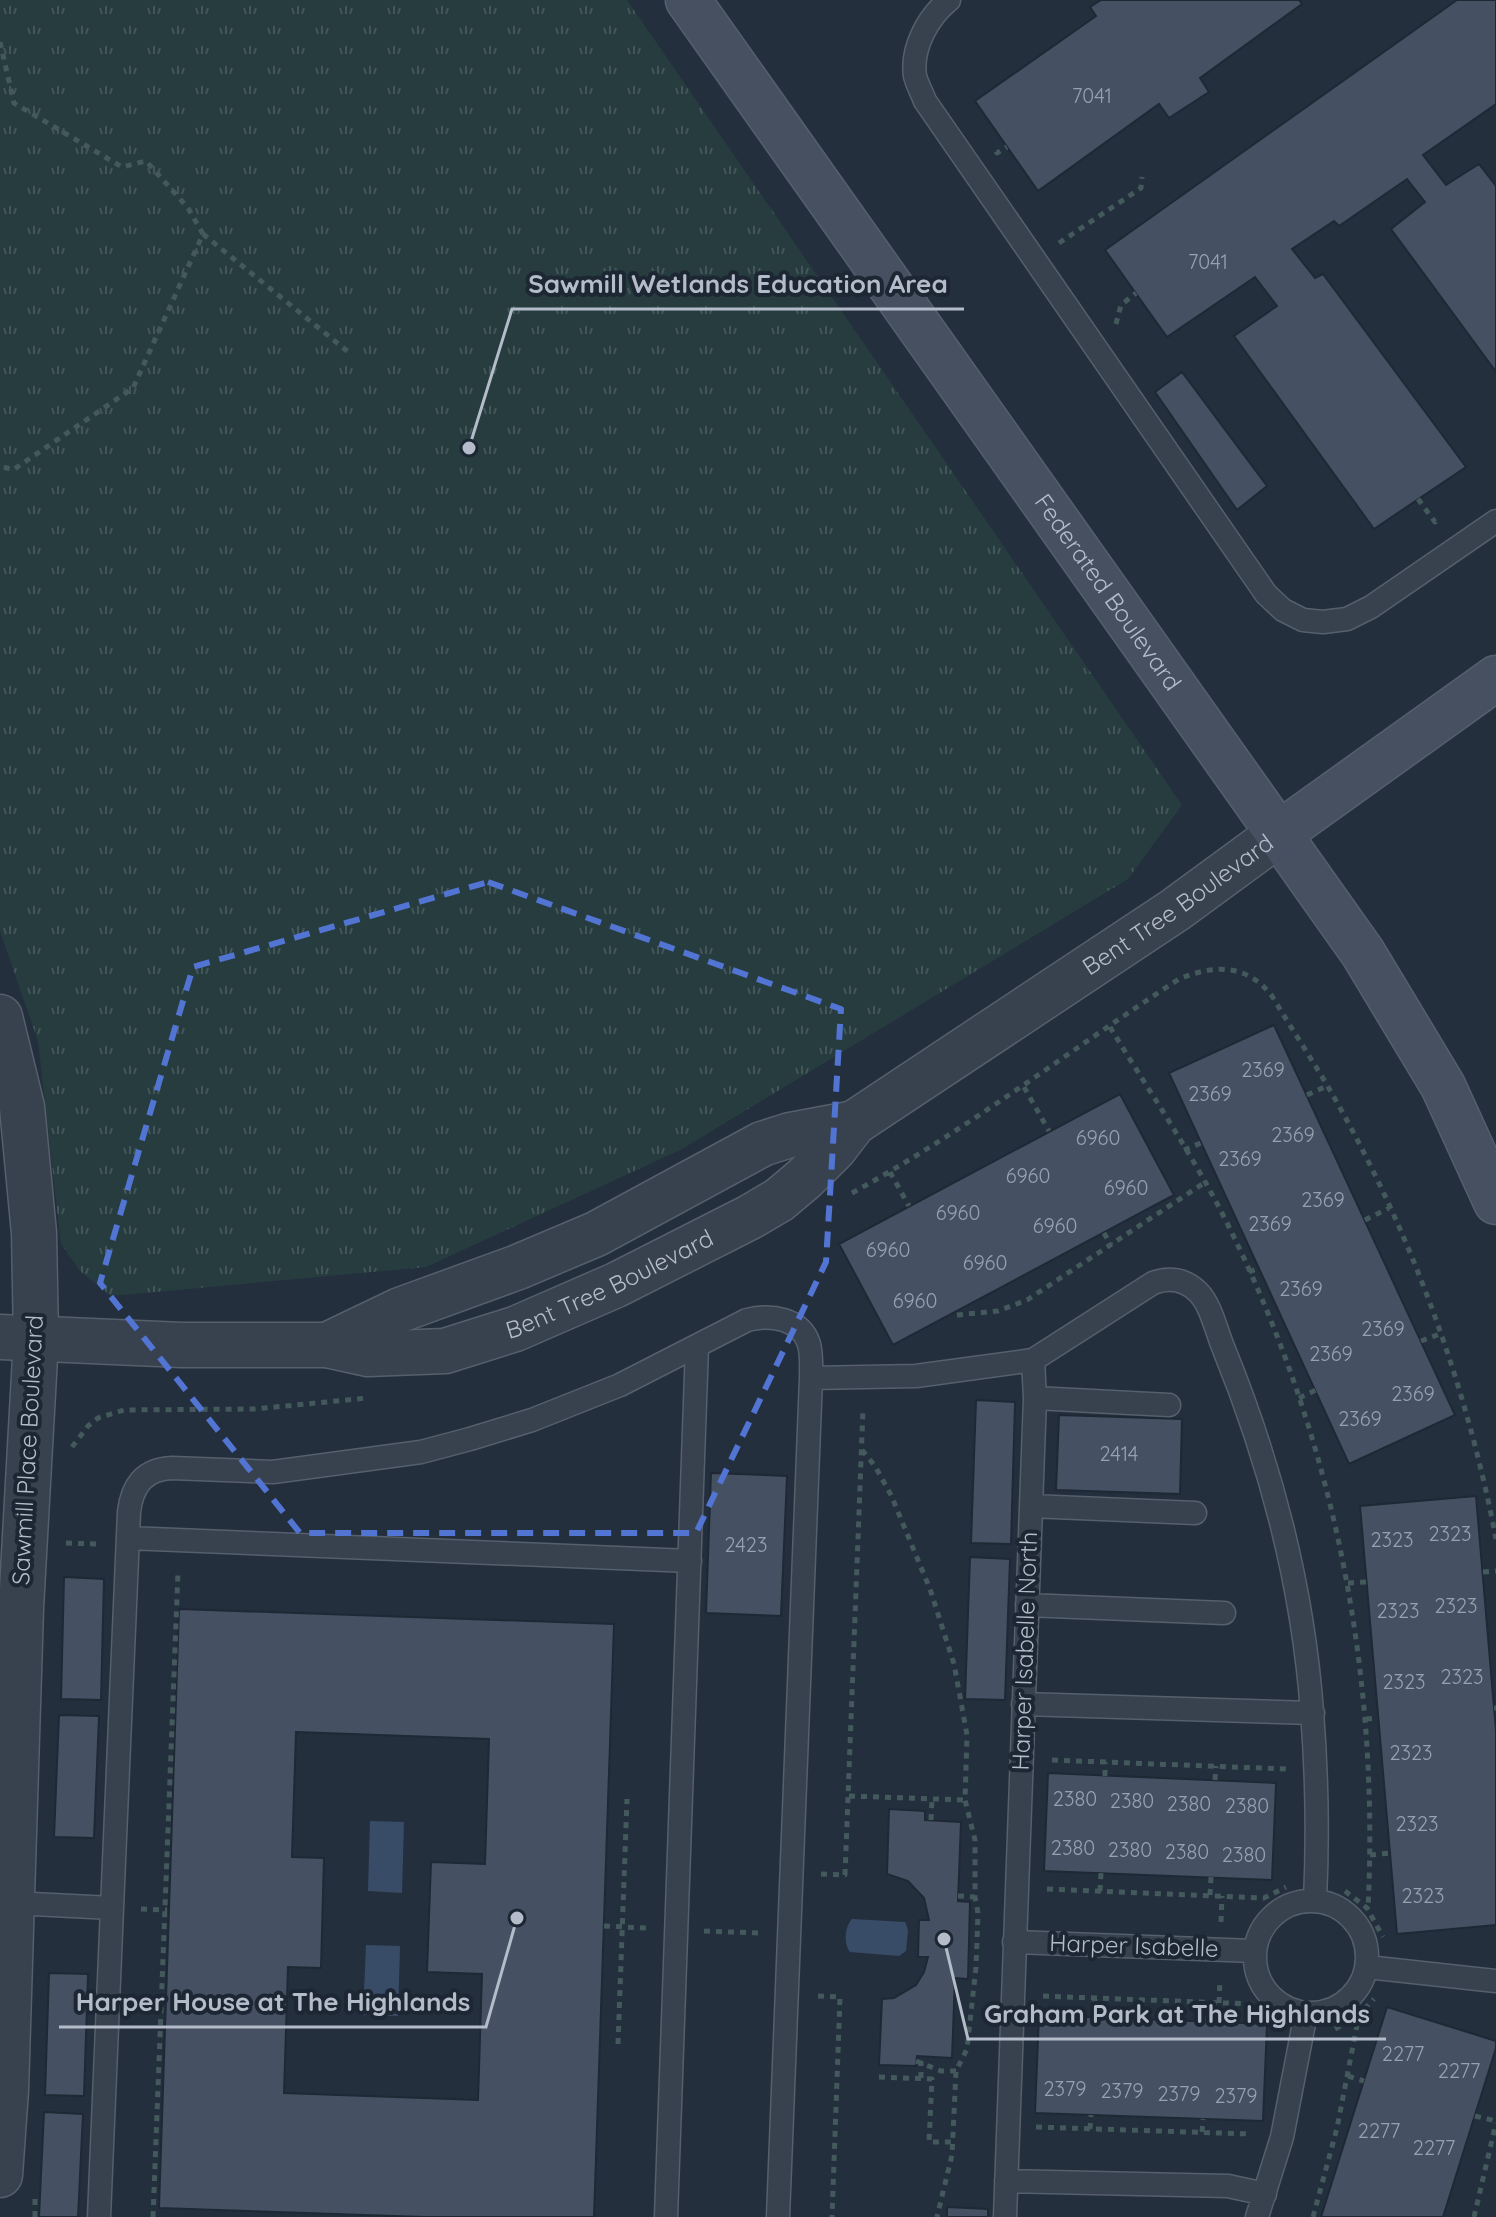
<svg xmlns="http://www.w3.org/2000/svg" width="1496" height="2217" font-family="Quicksand,sans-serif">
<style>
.park{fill:url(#park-tufts)}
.water{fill:#394c67}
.building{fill:#455162;stroke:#1f2835;stroke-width:2;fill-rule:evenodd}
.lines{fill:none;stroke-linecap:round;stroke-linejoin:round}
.service-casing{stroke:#565f6c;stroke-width:25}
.tertiary-casing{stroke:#565f6c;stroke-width:47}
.secondary-casing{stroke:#565f6c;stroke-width:47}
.path{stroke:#44595c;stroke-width:5;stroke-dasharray:6 6;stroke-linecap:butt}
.service{stroke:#38414e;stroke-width:22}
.tertiary{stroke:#38414e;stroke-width:44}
.secondary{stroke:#465061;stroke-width:44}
.marked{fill:none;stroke:#5274d3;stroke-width:6;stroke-dasharray:16 10;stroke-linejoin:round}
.labels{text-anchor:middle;stroke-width:8;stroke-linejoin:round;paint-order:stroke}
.number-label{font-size:20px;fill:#98a1af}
.street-label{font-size:24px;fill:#b4bcc9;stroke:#1d2633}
.leader{fill:none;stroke:#b4bcc9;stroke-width:3}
.callout-dot{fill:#b4bcc9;stroke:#1d2633;stroke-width:3}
.callout-label{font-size:26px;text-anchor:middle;font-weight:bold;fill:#b4bcc9;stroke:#1d2633;stroke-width:8;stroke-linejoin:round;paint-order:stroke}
</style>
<defs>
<pattern id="park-tufts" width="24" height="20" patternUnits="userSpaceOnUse" patternTransform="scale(2)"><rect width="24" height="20" fill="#263c3f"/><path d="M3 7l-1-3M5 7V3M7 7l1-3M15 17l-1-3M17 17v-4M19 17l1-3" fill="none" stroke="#435659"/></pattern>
</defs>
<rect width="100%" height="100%" fill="#242f3e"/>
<path class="park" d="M0,0h627l555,805 -54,74 -446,270 -256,118 -315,29 -31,-25 -19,-27 -23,-203 -38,-110z"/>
<path class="water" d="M370,1821l34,1 -2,71 -34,-2z
M852,1919l53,3 3,8 -2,21 -7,5 -49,-4c-7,-8 -5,-26 2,-33z
M366,1945l34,1 -2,70 -35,-1z"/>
<path class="building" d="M1101,0h198l3,4 -102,74 9,14 -40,26 -10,-14 -121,87 -63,-90 121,-85 -6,-9z
M1457,0h39v104l-73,51 23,30 33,-21 17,22v186l-105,-143 34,-27 -18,-23 -68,47 -5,-5 -42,28 23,29 8,-4 143,193 -92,62 -140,-193 43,-30 -22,-29 -88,60 -62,-87z
M1182,372l85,114 -30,24 -82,-118z
M1274,1025l181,390 -106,49 -180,-391z
M1120,1094l54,101 -281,150 -54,-101z
M976,1400l39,2 -4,142 -40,-1z
M1059,1415l123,4 -2,75 -124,-4z
M711,1473l76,3 -6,140 -75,-3z
M1476,1496l20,235v194l-99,9 -37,-428z
M970,1557l40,2 -5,141 -40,-1z
M64,1577l40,2 -3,121 -40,-1z
M179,1609l435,15 -20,593h-170l-265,-9zM296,1732l193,7 -4,125 -54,-2 -4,110 55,2 -4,126 -194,-7 4,-126 33,1 3,-110 -32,-1z
M59,1715l40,1 -5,122 -40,-1z
M1048,1773l228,10 -4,97 -228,-9z
M889,1809l36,2v9l36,2 -3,79 12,1 -2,77 -13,-1 -3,80 -35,-2 -1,10 -37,-1 3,-66 12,-1 22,-13 8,-13 4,-15h-10l1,-37h10l-5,-22 -16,-17 -21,-7z
M49,1973l39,1 -4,122 -39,-1z
M1387,2007l109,34v7l-53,169h-122z
M1039,2015l228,9 -4,97 -228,-8z
M44,2112l39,2 -5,103h-39z
M947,2207l41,2v8h-41z"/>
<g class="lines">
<defs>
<path id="service" d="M949,0c-21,17 -38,48 -34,76 2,8 7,17 10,25l341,493 17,16 20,10 20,2 24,-3 24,-12 125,-86
M811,1378l105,-2 117,-16 120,-77c16,-6 32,-4 45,9 13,13 18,38 25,55 47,115 80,241 89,365 5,63 6,126 3,189
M1035,1398l134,7
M1031,1506l164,7
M128,1538l562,23
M1027,1605l197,8
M1023,1704l290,9
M1255 1957a56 56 0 1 1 112 0a56 56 0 1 1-112 0Z
M12,1903l100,5 17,-396c3,-26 15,-43 43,-44l101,4 148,-20 49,-13 62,-19 88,-35 127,-65c23,-6 54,-2 62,24 3,11 2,23 2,34l-33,839
M1014,1942l240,9
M1367,1967l129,14
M1006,2181l222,5 37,8
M99,2217l13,-309
M666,2217l31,-871
M1005,2217l30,-819 -2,-38
M1257,2217l25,-80 24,-124"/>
<g id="tertiary">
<path d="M0,1017l22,90 12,126 2,106 -15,269 -15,482 -6,85"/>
<path id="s1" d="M0,1337l182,8h145l41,9 77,-3 70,-22 101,-44 134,-68 29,-17 25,-21 30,-30 20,-26 321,-213 105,-77"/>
<path d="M327,1345l73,-35 118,-43 78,-33 166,-90 28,-9 64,-12"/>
</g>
<g id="secondary">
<path id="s2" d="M688,0l675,953 80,133 53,116"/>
<path d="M1280,833l216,-155"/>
</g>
</defs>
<use href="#service" class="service-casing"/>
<use href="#tertiary" class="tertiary-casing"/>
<use href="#secondary" class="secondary-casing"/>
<path class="path" d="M0,42l14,61 108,64 24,-6 42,47 15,26 -70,154 -120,82 -13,-4
M996,151l1,2 10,-6
M203,234l149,121
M1059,243l82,-55 1,-11
M1116,324l5,-19 15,-12
M1418,499l17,23 3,-2
M1110,1027c37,61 79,122 112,186 110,216 158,455 146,696
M1024,1087l25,44
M1307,1095l20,-9
M1184,1150l17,-7
M890,1172l19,34
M852,1193c115,-63 218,-143 327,-214 36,-15 68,-15 93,17 18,30 37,59 55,89 81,139 139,296 169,454
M1365,1220l24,-12
M1104,1233l7,12
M1249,1272l10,-4
M957,1315l41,-4 29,-11 177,-117
M1421,1341l19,-7
M1299,1398l17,-8
M72,1447l16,-21 10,-8 26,-8 131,-1 112,-11
M862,1450l13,16 16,29 39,94 24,75 13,71 -2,65 10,40v57l3,16 -2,54 -9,82 -11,22 -4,84 -15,62
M66,1543l30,1
M1483,1572l13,-1
M1348,1583l18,-1
M1494,1708h2
M1366,1719l12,-1
M1052,1760l234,9
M1105,1776v-14
M1215,1780l1,-14
M849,1796l116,4
M931,1820l1,-21
M1370,1855l20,-2
M821,1874l24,1 18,-466
M1047,1889l217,9 22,-11
M1100,1891l1,-18
M1345,1891l22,17 16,29
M1210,1895l1,-18
M958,1896l17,1
M141,1909l26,1
M1221,1922l1,-26
M604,1926l42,2
M704,1931l54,2
M818,1996l22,1 -8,220
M1043,1996l209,8 22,19
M1219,2003l1,-23
M1095,2017v-19
M1206,2022l1,-20
M1335,2029l24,-14 15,-16
M618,2044l9,-245
M916,2061l25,10h15
M1348,2076l16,5
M879,2077l53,2 -3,63h24
M921,2078v-17
M1475,2116l21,5
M1036,2127l214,7
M1090,2129l1,-14
M1202,2132l1,-13
M35,2217v-19
M153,2217l25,-646
M1313,2217l24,-89 22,-113
M1474,2217l22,-94"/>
<use href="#service" class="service"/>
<use href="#tertiary" class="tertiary"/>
<use href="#secondary" class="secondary"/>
</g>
<path class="marked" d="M488,882l353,127 -15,253 -130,271h-396l-200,-250 93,-316z"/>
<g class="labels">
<g class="number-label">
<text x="1092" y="103">7041</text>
<text x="1208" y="269">7041</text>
<text x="1263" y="1077">2369</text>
<text x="1210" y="1101">2369</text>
<text x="1293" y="1142">2369</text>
<text x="1098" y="1145">6960</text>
<text x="1240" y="1166">2369</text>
<text x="1028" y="1183">6960</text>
<text x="1126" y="1195">6960</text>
<text x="1323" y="1207">2369</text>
<text x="958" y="1220">6960</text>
<text x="1270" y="1231">2369</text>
<text x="1055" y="1233">6960</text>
<text x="888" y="1257">6960</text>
<text x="985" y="1270">6960</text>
<text x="1301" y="1296">2369</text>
<text x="915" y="1308">6960</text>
<text x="1383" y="1336">2369</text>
<text x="1331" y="1361">2369</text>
<text x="1413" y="1401">2369</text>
<text x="1360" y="1426">2369</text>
<text x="1119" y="1461">2414</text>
<text x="1450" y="1541">2323</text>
<text x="1392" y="1547">2323</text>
<text x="746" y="1552">2423</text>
<text x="1456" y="1613">2323</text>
<text x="1398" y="1618">2323</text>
<text x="1462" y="1684">2323</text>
<text x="1404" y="1689">2323</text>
<text x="1411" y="1760">2323</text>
<text x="1075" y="1806">2380</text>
<text x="1132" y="1808">2380</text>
<text x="1189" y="1811">2380</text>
<text x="1247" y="1813">2380</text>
<text x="1417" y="1831">2323</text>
<text x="1073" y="1855">2380</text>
<text x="1130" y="1857">2380</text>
<text x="1187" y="1859">2380</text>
<text x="1244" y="1862">2380</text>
<text x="1423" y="1903">2323</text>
<text x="1403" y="2061">2277</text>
<text x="1459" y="2078">2277</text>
<text x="1065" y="2096">2379</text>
<text x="1122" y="2098">2379</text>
<text x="1179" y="2101">2379</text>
<text x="1236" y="2103">2379</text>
<text x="1379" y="2138">2277</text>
<text x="1434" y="2155">2277</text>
</g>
<g class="street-label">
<text dy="8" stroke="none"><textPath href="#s2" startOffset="726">Federated Boulevard</textPath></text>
<text dy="8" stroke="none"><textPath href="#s1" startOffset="1312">Bent Tree Boulevard</textPath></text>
<text dy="8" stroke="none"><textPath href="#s1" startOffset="624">Bent Tree Boulevard</textPath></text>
<text transform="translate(28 1450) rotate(-87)" y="8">Sawmill Place Boulevard</text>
<text transform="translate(1025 1651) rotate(-88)" y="8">Harper Isabelle North</text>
<text transform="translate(1134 1946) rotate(2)" y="8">Harper Isabelle</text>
</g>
</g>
<path class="leader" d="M469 448L512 309H964M517 1918L486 2027H59M944 1939L968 2039H1386"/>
<g class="callout-dot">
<circle cx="469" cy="448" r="8"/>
<circle cx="517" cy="1918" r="8"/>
<circle cx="944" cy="1939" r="8"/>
</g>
<g class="callout-label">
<text x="738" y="293">Sawmill Wetlands Education Area</text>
<text x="273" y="2011">Harper House at The Highlands</text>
<text x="1177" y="2023">Graham Park at The Highlands</text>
</g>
</svg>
